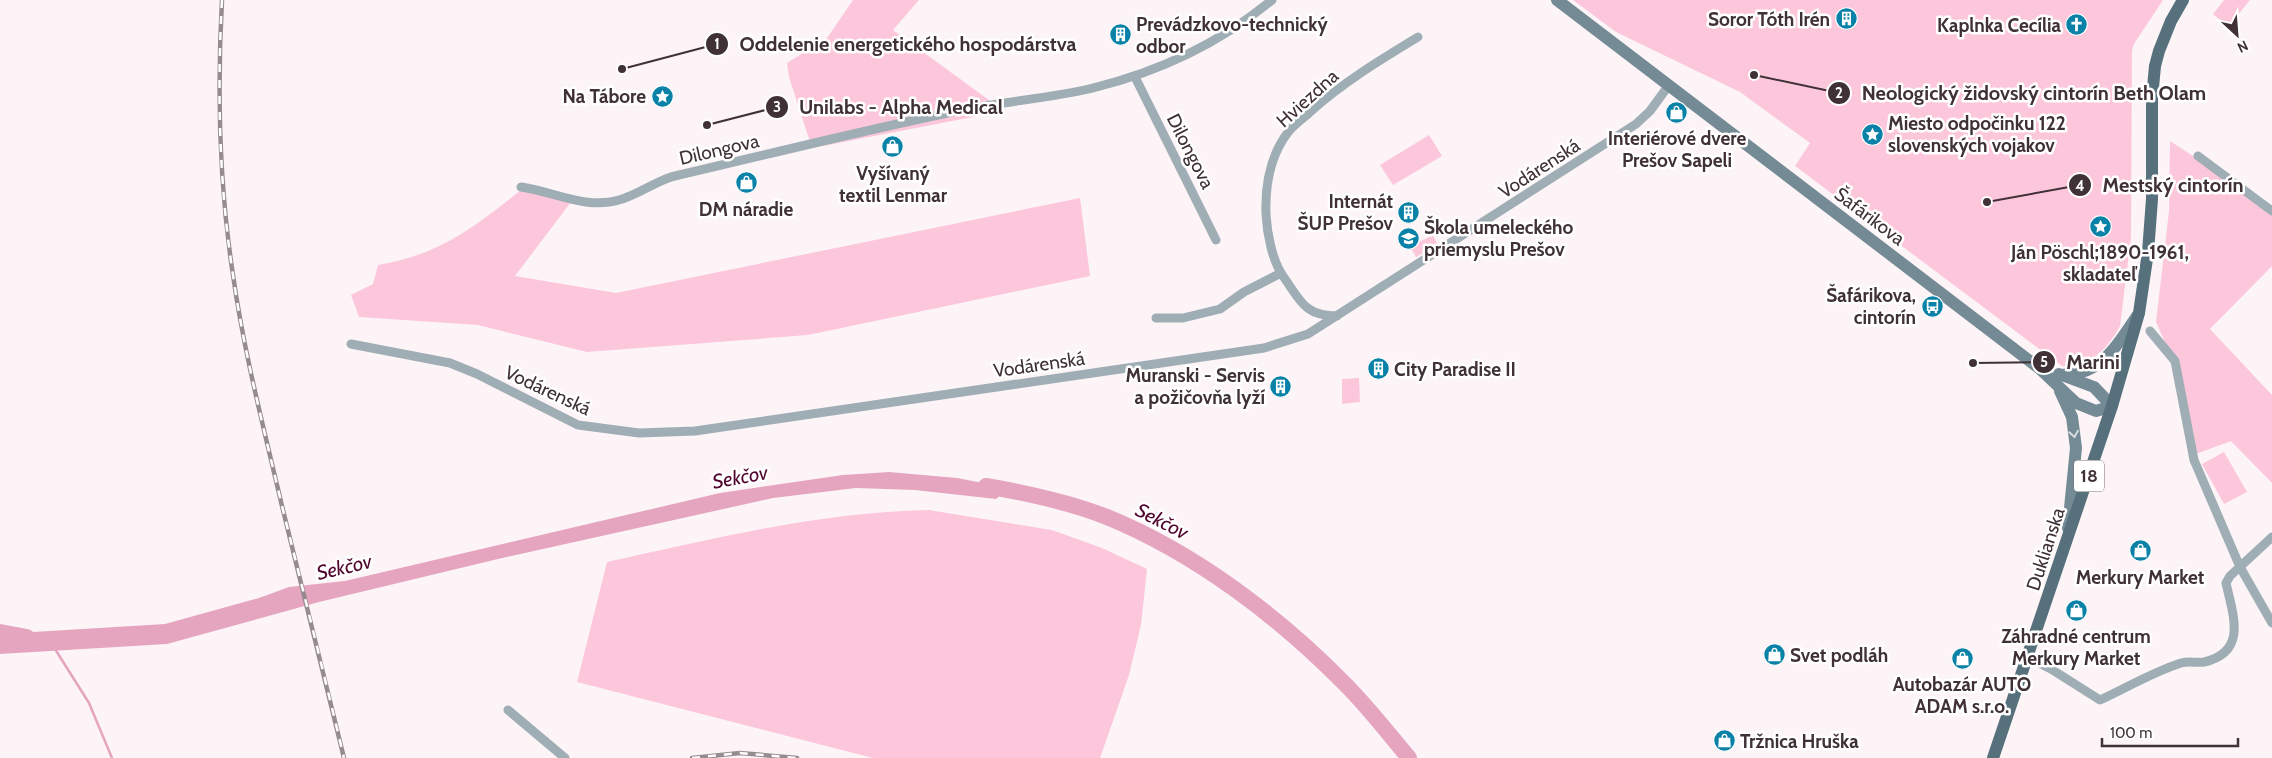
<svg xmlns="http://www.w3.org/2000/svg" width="2272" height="758" font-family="Cabin,sans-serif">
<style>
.green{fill:#fdc7db}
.water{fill:#e6a5be}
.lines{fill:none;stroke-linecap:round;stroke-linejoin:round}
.stream{stroke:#e6a5be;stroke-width:2.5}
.river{stroke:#e6a5be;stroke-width:16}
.street{stroke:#9fadb4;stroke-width:9}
.secondary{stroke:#748a94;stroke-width:12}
.primary{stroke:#56707c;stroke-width:12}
.rail-casing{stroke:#968b8f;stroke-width:4.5}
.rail{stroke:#fff;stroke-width:2.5;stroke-dasharray:8;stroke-linecap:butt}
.oneway{stroke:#d5dcdf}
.labels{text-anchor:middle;stroke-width:5;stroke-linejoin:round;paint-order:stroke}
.shield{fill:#fff;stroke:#796f72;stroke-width:1}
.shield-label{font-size:18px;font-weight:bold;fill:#3f3136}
.poi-label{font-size:19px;font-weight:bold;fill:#3f3136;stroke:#fff}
.street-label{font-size:19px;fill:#3f3136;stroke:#fff}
.water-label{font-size:20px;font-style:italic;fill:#51042d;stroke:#fff}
.leader{fill:none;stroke:#3f3136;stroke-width:2}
.callout-dot{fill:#3f3136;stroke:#fff;stroke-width:2}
.mark-label{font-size:15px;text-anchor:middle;font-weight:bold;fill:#fff}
.callout-label{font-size:20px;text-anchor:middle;font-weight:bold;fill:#3f3136;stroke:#fff;stroke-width:5;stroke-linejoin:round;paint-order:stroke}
</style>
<rect width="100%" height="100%" fill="#fcf4f7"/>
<path class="green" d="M853,0h66l-26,30 111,81 -192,37 -23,-71 -2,-14 40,-25z
M1573,0h590l-29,44 -2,7 -1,187 -11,88c-13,23 -30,43 -58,40l-267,-200 15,-23 -70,-51 -124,-60z
M2224,0h26l-22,27 -15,-13z
M1429,135l13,21 -49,29 -13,-20z
M2170,141l102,67v58l-62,63 62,66v88l-41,-42 -35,13 -14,-73 -26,-59 13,-111z
M521,190l50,12 -56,74 101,17 464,-95 10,78 -282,59 -221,17 -109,-27 -119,-8 -8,-22 22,-11 5,-19c61,-10 96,-38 143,-75z
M1411,232l6,11 16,-8 5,10 -22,12 -12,-21z
M1359,378l1,24 -18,2v-25z
M2224,452l23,40 -23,12 -22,-40z
M929,510l123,20 50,18 45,21 -6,56 -12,50 -29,83h-227l-296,-76 30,-120c106,-23 212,-50 322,-52z"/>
<path class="water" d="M889,472l68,6 52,10 -13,11 -81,-9 -59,-2 -83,10 -275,61 -179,43 -152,42 -167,10v-20l165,-10 94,-26 30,-11 56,-6 375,-88 123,-18z"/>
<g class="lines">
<path class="stream" d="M55,649l34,54 23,55"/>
<path class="river" d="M986,486c41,7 83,16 121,31 88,36 171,99 238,167 23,23 43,49 64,74
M0,632l27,5"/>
<path class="street" d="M1135,77l81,163
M2198,156l74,55
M521,187c31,4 65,23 98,13 18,-5 34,-17 52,-23 99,-23 197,-48 296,-68 41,-8 85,-11 126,-21 65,-16 127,-45 179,-88
M1337,316c-33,0 -37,-16 -54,-40 -11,-16 -16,-43 -17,-62 -1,-29 4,-59 23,-83 5,-6 13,-12 20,-18 33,-30 71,-53 109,-76
M1156,318h27l37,-9 24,-17 37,-19
M2150,331l25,30 19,99 46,107 32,56
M351,344l99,19 27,11 101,51 61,8 56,-2 569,-83 44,-14 328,-210 14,-13 19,-26
M2029,658l22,11 49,31c26,-12 53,-28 81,-37 7,-2 15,0 23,-1 44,-10 29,-47 22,-79l4,-7 42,-39
M508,710l57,48"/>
<path class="secondary" d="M1557,0l482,368 37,35 20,8 16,-5 -18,-19 -35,-13
M2066,374c36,1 54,-33 71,-58
M2060,391l12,26 4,31 -8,80"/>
<path class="primary" d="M1993,758l119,-352 27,-93 9,-61 4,-53v-101l3,-32 4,-15 12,-30 12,-21"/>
<defs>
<path id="rail" d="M222,0c-5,92 -3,184 11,275 11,78 31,154 49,231 21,84 42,168 62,252
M692,758l48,-5 57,5"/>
</defs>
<use href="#rail" class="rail-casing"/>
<use href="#rail" class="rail"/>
</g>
<defs><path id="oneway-chevron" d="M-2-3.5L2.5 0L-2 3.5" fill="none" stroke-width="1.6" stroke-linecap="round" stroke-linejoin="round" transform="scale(1.25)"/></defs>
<use class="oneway" href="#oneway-chevron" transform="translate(2074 434) rotate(81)"/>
<defs>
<symbol id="building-disc" viewBox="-11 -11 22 22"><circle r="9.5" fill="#0a82a8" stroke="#fff"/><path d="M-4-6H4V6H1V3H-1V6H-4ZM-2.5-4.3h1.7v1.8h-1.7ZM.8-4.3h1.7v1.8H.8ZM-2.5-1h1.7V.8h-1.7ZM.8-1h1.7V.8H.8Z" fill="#fff"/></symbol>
<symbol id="church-disc" viewBox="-11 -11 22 22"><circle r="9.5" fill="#0a82a8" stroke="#fff"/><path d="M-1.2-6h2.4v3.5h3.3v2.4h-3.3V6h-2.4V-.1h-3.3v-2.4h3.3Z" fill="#fff"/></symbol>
<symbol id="sight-disc" viewBox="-11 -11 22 22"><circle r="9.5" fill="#0a82a8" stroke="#fff"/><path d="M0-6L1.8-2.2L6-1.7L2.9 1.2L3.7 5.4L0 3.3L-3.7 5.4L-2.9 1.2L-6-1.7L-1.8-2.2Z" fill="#fff"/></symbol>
<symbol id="shop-disc" viewBox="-11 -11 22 22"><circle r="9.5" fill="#0a82a8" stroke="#fff"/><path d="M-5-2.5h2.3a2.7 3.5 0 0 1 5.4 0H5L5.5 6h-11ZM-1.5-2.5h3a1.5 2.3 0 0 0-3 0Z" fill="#fff"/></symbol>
<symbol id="school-disc" viewBox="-11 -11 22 22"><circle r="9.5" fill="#0a82a8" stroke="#fff"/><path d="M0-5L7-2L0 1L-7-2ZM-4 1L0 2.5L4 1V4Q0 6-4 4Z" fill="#fff"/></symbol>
<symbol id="bus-disc" viewBox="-11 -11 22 22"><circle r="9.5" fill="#0a82a8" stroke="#fff"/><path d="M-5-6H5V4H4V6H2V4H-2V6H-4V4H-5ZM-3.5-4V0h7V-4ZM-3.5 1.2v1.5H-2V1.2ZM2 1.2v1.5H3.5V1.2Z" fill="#fff"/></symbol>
</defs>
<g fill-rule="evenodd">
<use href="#building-disc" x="1834" y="6" width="25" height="25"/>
<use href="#church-disc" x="2064" y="12" width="25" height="25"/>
<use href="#building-disc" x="1108" y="22" width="25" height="25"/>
<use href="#sight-disc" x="650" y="84" width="25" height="25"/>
<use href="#shop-disc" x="1664" y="100" width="25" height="25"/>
<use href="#sight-disc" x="1860" y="122" width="25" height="25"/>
<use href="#shop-disc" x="880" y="134" width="25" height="25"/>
<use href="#shop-disc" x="734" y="170" width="25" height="25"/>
<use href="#building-disc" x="1396" y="200" width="25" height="25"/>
<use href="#sight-disc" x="2088" y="214" width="25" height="25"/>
<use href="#school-disc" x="1396" y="226" width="25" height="25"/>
<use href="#bus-disc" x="1920" y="294" width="25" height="25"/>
<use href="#building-disc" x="1366" y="356" width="25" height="25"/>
<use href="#building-disc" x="1268" y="374" width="25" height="25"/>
<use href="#shop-disc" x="2128" y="538" width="25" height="25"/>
<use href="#shop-disc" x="2064" y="598" width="25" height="25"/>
<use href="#shop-disc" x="1762" y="642" width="25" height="25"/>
<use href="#shop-disc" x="1950" y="646" width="25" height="25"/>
<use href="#shop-disc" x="1712" y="728" width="25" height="25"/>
</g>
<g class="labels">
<rect class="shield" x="2074" y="460.5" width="30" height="31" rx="4"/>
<g class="shield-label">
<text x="2089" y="482">18</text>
</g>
<g class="poi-label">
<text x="1830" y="26" text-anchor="end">Soror Tóth Irén</text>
<text x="1136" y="31" text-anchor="start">Prevádzkovo‑technický<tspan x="1136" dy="22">odbor</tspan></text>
<text x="2061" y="32" text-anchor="end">Kaplnka Cecília</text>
<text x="646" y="103" text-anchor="end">Na Tábore</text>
<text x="1888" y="130" text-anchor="start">Miesto odpočinku 122<tspan x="1888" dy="22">slovenských vojakov</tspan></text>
<text x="1677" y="145">Interiérové dvere<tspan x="1677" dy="22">Prešov Sapeli</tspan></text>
<text x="893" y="180">Vyšívaný<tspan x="893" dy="22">textil Lenmar</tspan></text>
<text x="1393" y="208" text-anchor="end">Internát<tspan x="1393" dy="22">ŠUP Prešov</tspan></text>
<text x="746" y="216">DM náradie</text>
<text x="1424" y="234" text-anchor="start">Škola umeleckého<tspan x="1424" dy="22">priemyslu Prešov</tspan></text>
<text x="2100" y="259">Ján Pöschl;1890-1961,<tspan x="2100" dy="22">skladateľ</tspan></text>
<text x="1916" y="302" text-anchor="end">Šafárikova,<tspan x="1916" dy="22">cintorín</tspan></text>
<text x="1394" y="376" text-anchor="start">City Paradise II</text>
<text x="1265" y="382" text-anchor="end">Muranski - Servis<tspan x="1265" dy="22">a požičovňa lyží</tspan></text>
<text x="2140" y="584">Merkury Market</text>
<text x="2076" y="643">Záhradné centrum<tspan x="2076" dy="22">Merkury Market</tspan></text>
<text x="1790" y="662" text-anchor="start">Svet podláh</text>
<text x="1962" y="691">Autobazár AUTO<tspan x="1962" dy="22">ADAM s.r.o.</tspan></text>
<text x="1740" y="748" text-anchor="start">Tržnica Hruška</text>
</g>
<g class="street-label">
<text transform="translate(1307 98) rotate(-42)" y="7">Hviezdna</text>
<text transform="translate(719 149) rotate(-13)" y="7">Dilongova</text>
<text transform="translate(1191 151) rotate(63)" y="7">Dilongova</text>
<text transform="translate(1539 168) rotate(-33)" y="7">Vodárenská</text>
<text transform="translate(1870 216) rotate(37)" y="7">Šafárikova</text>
<text transform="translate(1039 364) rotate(-8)" y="7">Vodárenská</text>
<text transform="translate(548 390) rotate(25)" y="7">Vodárenská</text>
<text transform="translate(2045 549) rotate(-72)" y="7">Duklianska</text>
</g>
<g class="water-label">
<text transform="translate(740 477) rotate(-10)" y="7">Sekčov</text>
<text transform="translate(1162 521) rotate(27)" y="7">Sekčov</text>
<text transform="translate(344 567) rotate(-13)" y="7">Sekčov</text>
</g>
</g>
<path class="leader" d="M622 69L717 44M1754 75L1839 93M707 125L777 107M1987 202L2080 185M1973 363L2044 362"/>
<g class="callout-dot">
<circle cx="622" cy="69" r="5"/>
<circle cx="1754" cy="75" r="5"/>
<circle cx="707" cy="125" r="5"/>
<circle cx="1987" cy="202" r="5"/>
<circle cx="1973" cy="363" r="5"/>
<circle cx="717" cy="44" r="12"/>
<circle cx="1839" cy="93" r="12"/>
<circle cx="777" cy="107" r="12"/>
<circle cx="2080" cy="185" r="12"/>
<circle cx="2044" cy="362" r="12"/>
</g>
<g class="mark-label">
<text x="717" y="49">1</text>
<text x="1839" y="98">2</text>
<text x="777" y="112">3</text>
<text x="2080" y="191">4</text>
<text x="2044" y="367">5</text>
</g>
<g class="callout-label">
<text x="908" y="51">Oddelenie energetického hospodárstva</text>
<text x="2034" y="100">Neologický židovský cintorín Beth Olam</text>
<text x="901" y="114">Unilabs - Alpha Medical</text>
<text x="2173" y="192">Mestský cintorín</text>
<text x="2093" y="369">Marini</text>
</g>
<g transform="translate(2237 35) rotate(154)" stroke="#ffffff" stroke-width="4" paint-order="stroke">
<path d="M0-4L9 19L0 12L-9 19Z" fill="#3f3136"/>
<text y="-8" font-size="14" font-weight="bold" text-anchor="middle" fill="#3f3136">N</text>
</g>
<path d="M2102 738v8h136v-8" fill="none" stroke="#3f3136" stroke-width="2.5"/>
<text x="2110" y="738" font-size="15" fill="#3f3136" stroke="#ffffff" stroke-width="4" paint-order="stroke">100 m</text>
</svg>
